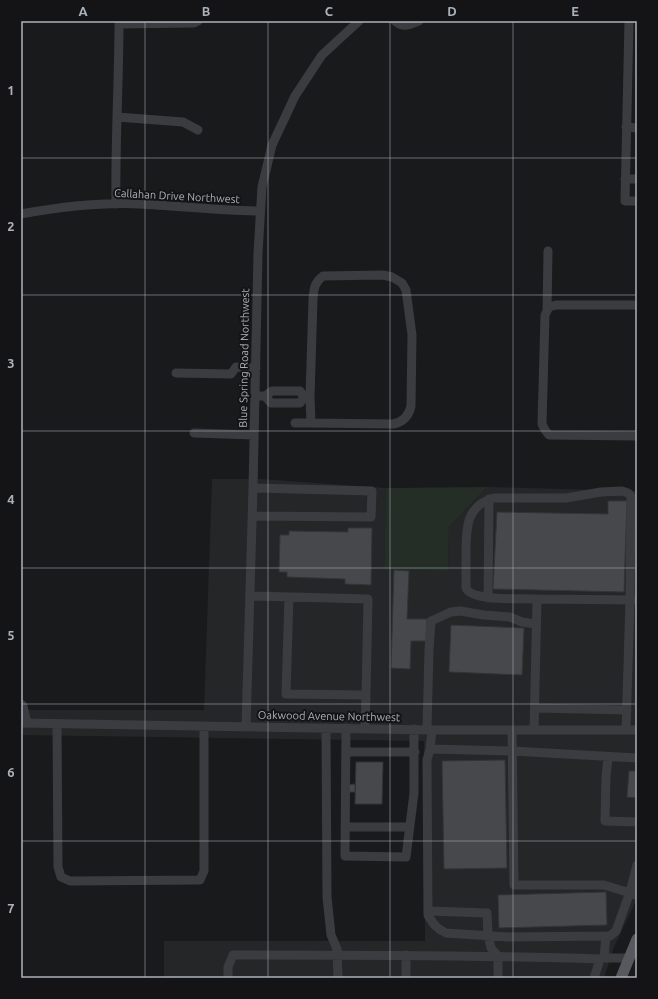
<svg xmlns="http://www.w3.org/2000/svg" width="658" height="999" font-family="Ubuntu,sans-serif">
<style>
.built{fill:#252628}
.green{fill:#252e26}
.building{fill:#46484b;stroke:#333437}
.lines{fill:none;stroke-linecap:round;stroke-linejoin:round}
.minor{stroke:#3b3c40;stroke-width:9}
.major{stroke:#57595f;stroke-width:11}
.grid{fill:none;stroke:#acb2ba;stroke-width:1;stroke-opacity:0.55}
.labels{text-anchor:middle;stroke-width:4;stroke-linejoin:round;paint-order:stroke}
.street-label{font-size:11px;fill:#acb2ba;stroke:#141416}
.neatline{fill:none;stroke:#acb2ba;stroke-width:1.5}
.grid-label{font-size:13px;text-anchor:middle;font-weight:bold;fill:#acb2ba}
</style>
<rect width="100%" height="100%" fill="#191a1b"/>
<path class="built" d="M212,479h49l125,9 -2,82 64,1 1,-44 38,-40 150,4v408l-23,48 -10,31h-440v-37h261l-1,-200 -403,-6v-25h183z"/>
<path class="green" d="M487,487l-38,40 -1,44 -64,-1 2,-82z"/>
<path class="building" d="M608,501h19l-3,91 -131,-3 4,-77 111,2z
M348,528h24l-1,57 -26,-1v-5l-58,-2v-5h-8l1,-37h9v-4l59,1z
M394,570l15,1 -2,48h20l-1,22h-15l-1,28 -19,-1z
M451,625l73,3 -2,47 -73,-3z
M505,760l2,108 -63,1 -2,-108z
M356,762h27l-1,42h-27z
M629,771h8v27l-10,-1z
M355,784v8h-7v-7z
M606,892l1,33 -108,3 -1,-33z"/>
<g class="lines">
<path class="minor" d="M395,21c8,7 15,4 24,0
M629,21l-4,180h12
M119,24l75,-1 4,-2
M117,117l66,5 15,8
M626,127l11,1
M625,179h12
M116,204c-1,-61 3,-122 3,-183
M21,214c39,-7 80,-12 119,-10 40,2 80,7 120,7
M637,305h-81l-7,2 -4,8 -3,109 3,6 4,5 88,1
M547,311l1,-60
M176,373l55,1 5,-7 20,1
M255,396h10l7,-5h28l4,6 -4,6h-29l-6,-7
M304,397h6l3,-98c1,-10 1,-16 10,-23l60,-1 9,2 10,6 4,7 6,45 -1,71c-2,10 -8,16 -18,18l-82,-1 -1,-26
M295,423h16
M194,433l60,2
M253,516l118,1 1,-26 -119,-3
M250,596l118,3 -2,96 -80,-1 3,-97
M488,598l1,-99
M537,599c-15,-1 -65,3 -71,-11 0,-11 0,-23 0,-34 0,-25 0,-49 28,-56h72l35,-6 21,-1 6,2 3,3 -1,104 -4,130
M21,704l2,2 4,17
M535,708l92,2
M21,723l411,7h205
M57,724l1,143 3,10 9,4 130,-1 4,-9v-145
M246,727l7,-239 5,-235 4,-66 10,-42 23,-49 27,-41 37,-34
M326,728l1,169 4,38 6,14 1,29
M346,728l-1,128 61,1 8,-64v-64
M365,729l1,-34
M427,729l2,-79 2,-29 20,-9 9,-1 24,4 26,2 12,5 14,2
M432,730l-2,19 -3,11 1,155c5,9 9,14 18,18l62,4 102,-1 6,-5 14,-39 7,-27
M512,730l2,155h90l33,10
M534,730l3,-131 100,1
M430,749l82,2 125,7
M346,752h69
M608,758l-2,18 -1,45 32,1
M345,827h64
M428,911l59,2 1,22 3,13 7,8v22
M604,958l2,-22
M228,978v-11l5,-12c123,0 244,0 367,4l4,-1h25
M406,978v-23
M594,978l6,-19"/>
<path class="major" d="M621,978l16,-39"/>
</g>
<path class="grid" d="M145,21v957M268,21v957M390,21v957M513,21v957M21,158h616M21,295h616M21,431h616M21,568h616M21,704h616M21,841h616"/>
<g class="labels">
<g class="street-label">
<text transform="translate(177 196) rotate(3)" y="4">Callahan Drive Northwest</text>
<text transform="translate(244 358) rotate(-89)" y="4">Blue Spring Road Northwest</text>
<text transform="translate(329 716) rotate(1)" y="4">Oakwood Avenue Northwest</text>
</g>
</g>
<rect width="658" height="999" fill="none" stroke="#141416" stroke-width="44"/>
<rect x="22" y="22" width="614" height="955" class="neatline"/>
<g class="grid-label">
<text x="83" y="16">A</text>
<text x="206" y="16">B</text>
<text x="329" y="16">C</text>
<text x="452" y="16">D</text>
<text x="575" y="16">E</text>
<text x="11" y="95">1</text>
<text x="11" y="231">2</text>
<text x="11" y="368">3</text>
<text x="11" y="504">4</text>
<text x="11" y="640">5</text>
<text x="11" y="777">6</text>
<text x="11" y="913">7</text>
</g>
</svg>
